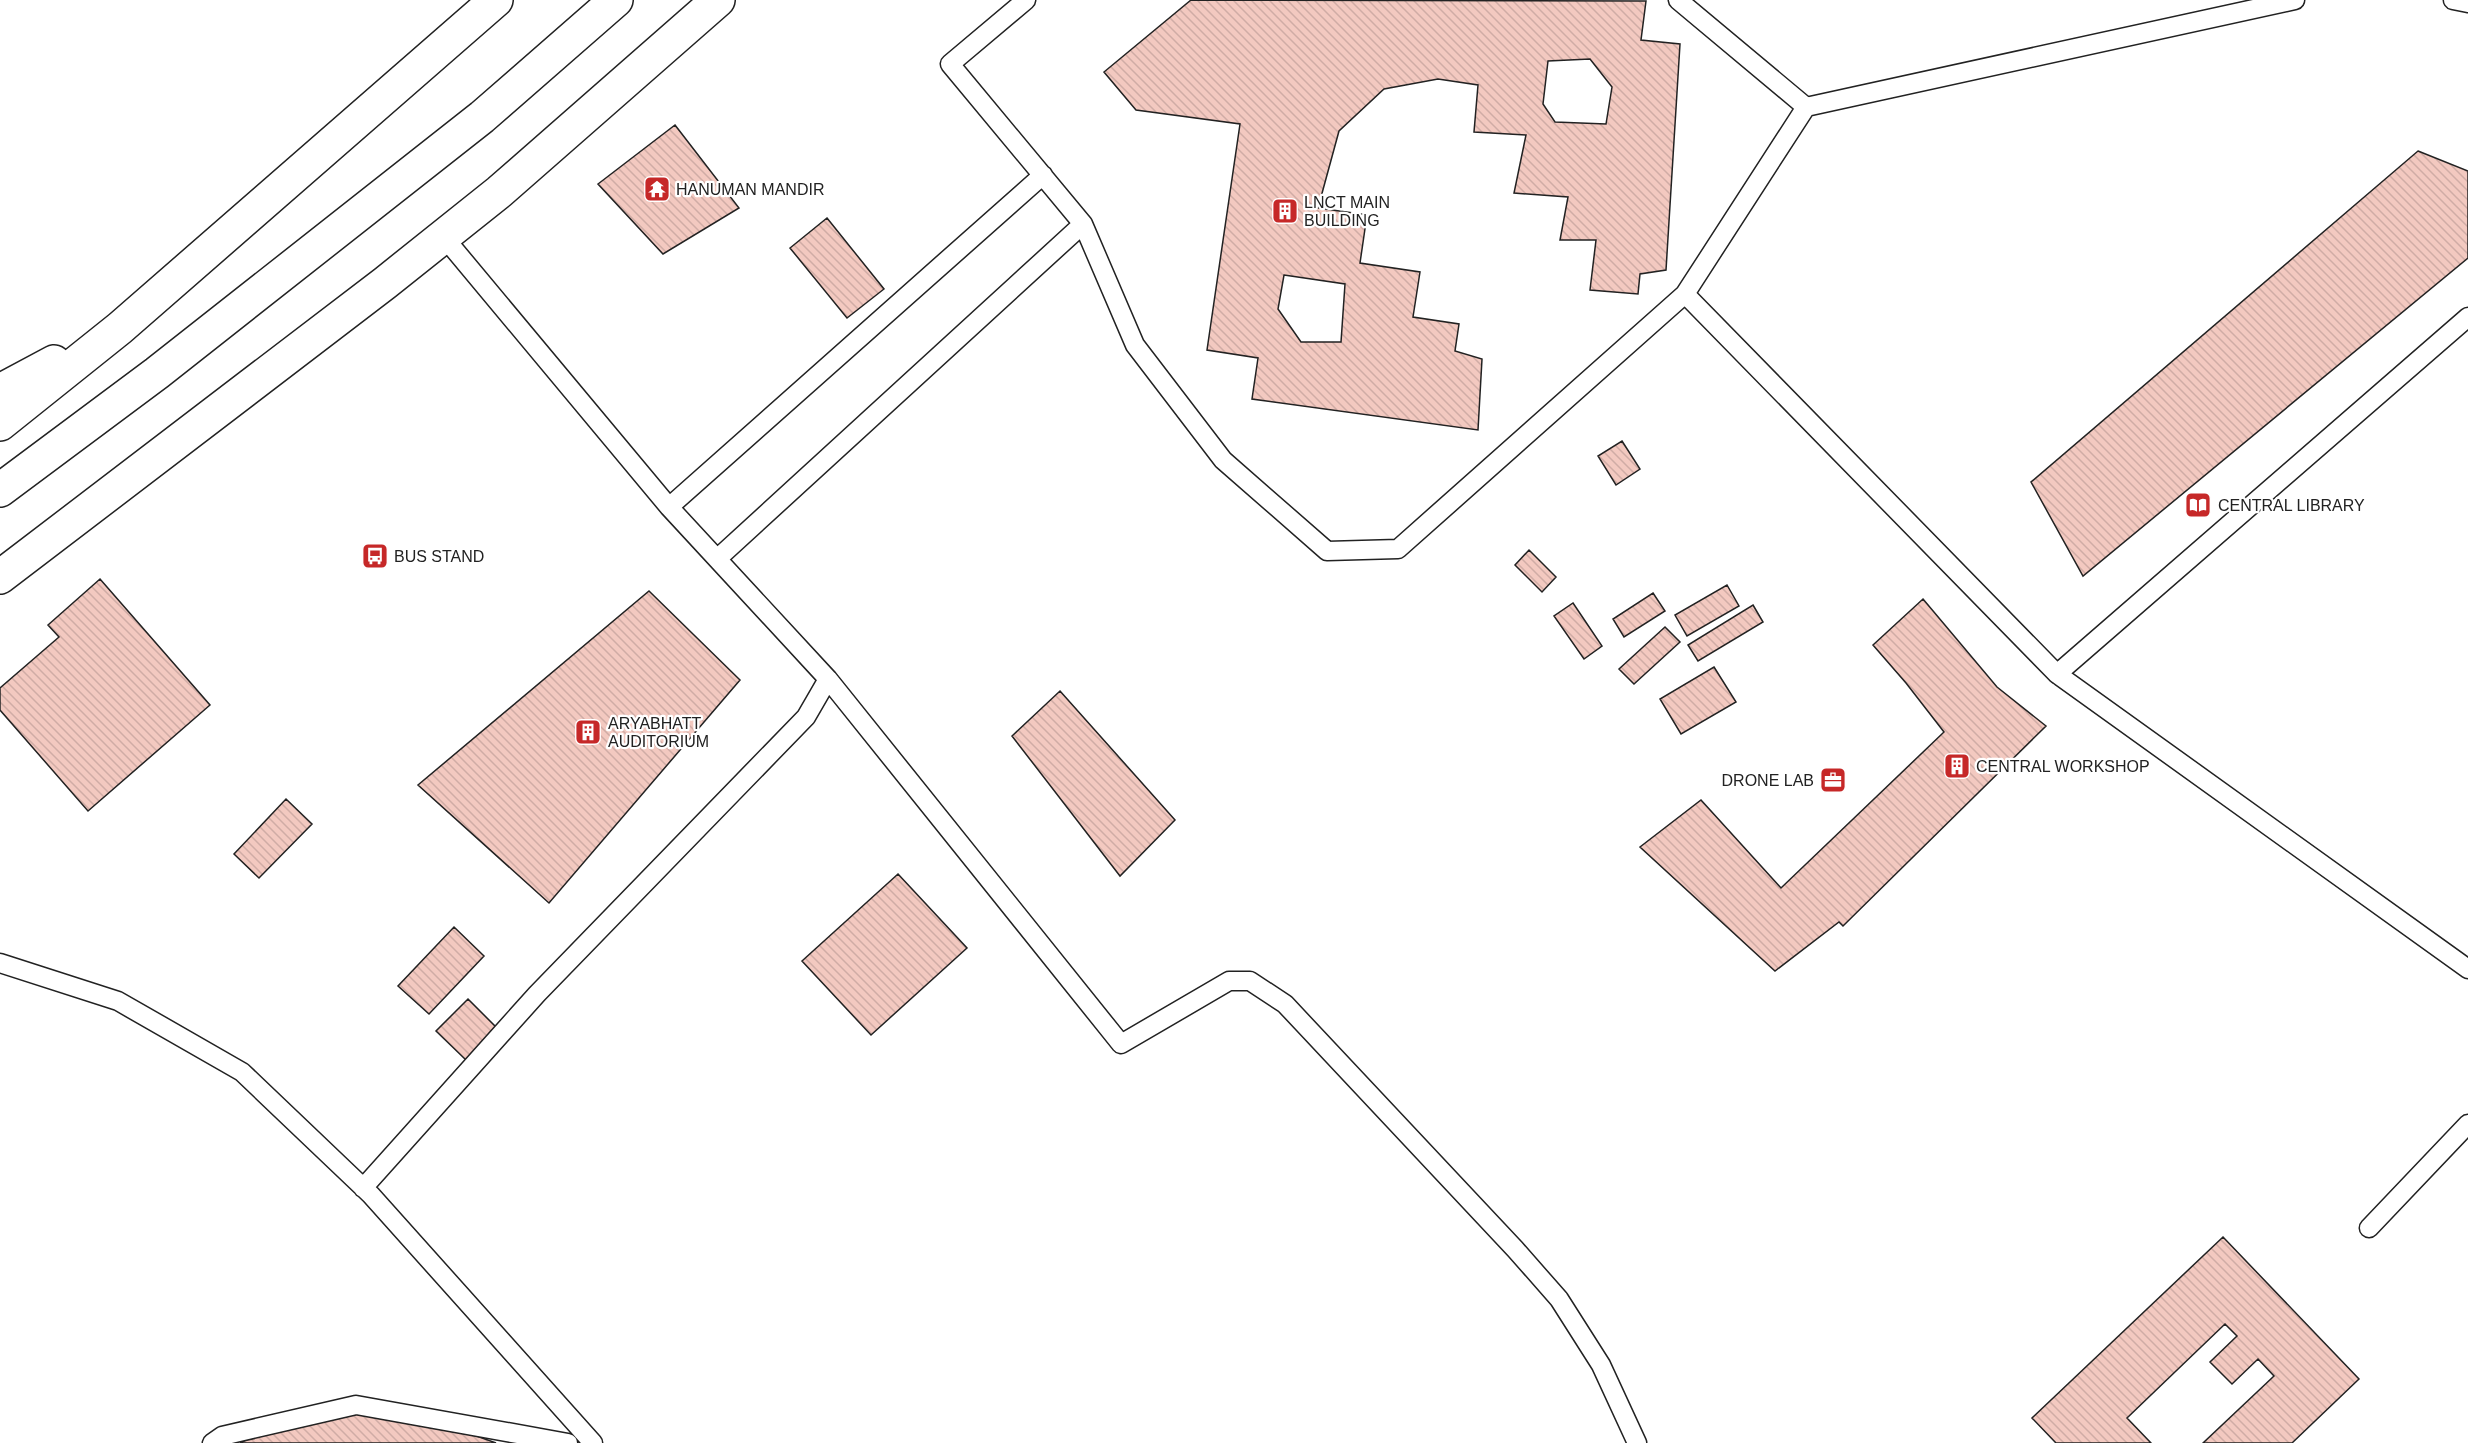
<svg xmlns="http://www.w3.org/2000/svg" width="2468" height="1443" font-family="Arial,sans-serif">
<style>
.building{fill:url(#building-back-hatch);stroke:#222;stroke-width:1.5;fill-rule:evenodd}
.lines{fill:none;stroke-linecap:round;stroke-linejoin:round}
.lane-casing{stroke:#222;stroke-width:21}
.street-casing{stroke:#222;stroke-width:36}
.highway-casing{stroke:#222;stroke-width:36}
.lane{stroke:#fff;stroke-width:18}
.street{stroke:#fff;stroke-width:33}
.highway{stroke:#fff;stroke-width:33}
.labels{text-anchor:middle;stroke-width:4.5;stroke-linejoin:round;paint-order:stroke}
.poi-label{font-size:16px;fill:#222;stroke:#fff;text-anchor:start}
</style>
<defs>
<pattern id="building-back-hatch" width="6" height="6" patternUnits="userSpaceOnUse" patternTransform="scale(1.5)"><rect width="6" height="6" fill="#f3c9c0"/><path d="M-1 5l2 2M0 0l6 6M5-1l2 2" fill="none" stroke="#d0aca5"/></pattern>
</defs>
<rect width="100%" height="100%" fill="#fff"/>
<path class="building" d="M1191,0l455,1 -5,39 39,4 -14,226 -26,4 -2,20 -48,-4 6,-50h-36l8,-43 -54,-4 12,-58 -52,-3 4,-47 -40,-6 -54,10 -45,42 -21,77 49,7 -7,48 60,9 -7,45 46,7 -4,27 27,8 -4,71 -226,-31 6,-41 -51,-8 33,-226 -104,-14 -32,-38zM1590,59l22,28 -6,37 -51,-2 -12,-18 5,-43zM1284,275l61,9 -4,58h-40l-23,-33z
M675,125l64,83 -76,46 -65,-70z
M2418,151l50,20v87l-385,318 -52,-94z
M827,218l57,71 -37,29 -57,-70z
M1622,441l18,28 -24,16 -18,-29z
M1529,550l27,27 -14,15 -27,-27z
M100,579l110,126 -122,106 -88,-101v-22l59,-51 -11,-12z
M1727,585l12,21 -52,30 -12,-21z
M649,591l91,89 -191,223 -131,-118z
M1653,593l12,18 -41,26 -11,-18z
M1923,599l74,88 49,39 -203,200 -4,-4 -64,49 -135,-124 61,-47 80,88 163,-156 -38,-49 -33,-38z
M1573,603l29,43 -18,13 -30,-43z
M1753,605l10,17 -65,39 -10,-16z
M1665,627l15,15 -46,42 -15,-15z
M1714,667l22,35 -55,32 -21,-35z
M1060,691l115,129 -55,56 -108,-140z
M286,799l26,25 -53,54 -25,-24z
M898,874l69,74 -96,87 -69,-74z
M454,927l30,29 -55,58 -31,-28z
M468,999l29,29 -31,32 -30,-29z
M2223,1237l136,142 -67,64h-89l71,-67 -16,-17 -26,25 -22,-22 27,-26 -12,-12 -98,94 24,25h-95l-24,-25z
M341,1412l91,8 64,23h-256l24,-12z"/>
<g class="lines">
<defs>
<path id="lane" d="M1026,0l-76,64 133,160 52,121 88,115 104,91 71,-2 287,-255 121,-187 489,-107
M1678,0l128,107
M2453,0l15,3
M1685,294l372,380 411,295
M669,507l374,-332
M717,559l366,-335
M2057,674l411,-357
M828,679l293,365 108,-63h21l35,23 230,245 44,50 42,66 36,78
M0,963l118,38 124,71 129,123 222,248
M363,1188l174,-194 269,-277 22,-38 -159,-172 -226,-271
M2369,1228l99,-104
M212,1443l10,-7 134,-31 212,38"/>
<path id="street" d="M0,391l54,-29
M0,424l120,-96 376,-328
M0,577l385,-294 114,-91 219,-192"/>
<path id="highway" d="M0,490l157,-117 325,-256 134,-117"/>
</defs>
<use href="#lane" class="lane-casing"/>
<use href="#street" class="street-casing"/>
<use href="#highway" class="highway-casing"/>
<use href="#lane" class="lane"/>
<use href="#street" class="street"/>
<use href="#highway" class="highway"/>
</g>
<defs>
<symbol id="temple-square" viewBox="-11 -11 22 22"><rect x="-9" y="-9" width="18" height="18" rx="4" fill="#c62828" stroke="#fff"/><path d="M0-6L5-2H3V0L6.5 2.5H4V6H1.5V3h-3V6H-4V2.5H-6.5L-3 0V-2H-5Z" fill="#fff"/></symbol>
<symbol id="building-square" viewBox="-11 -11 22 22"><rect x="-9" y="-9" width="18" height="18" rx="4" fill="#c62828" stroke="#fff"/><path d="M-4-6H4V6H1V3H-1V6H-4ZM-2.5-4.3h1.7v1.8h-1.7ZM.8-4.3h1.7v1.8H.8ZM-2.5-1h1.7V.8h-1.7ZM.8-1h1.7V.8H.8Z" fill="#fff"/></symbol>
<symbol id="library-square" viewBox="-11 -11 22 22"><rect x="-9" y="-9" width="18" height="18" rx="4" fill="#c62828" stroke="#fff"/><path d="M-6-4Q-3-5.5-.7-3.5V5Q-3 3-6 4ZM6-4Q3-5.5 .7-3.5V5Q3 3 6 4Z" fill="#fff"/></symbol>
<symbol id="bus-square" viewBox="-11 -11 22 22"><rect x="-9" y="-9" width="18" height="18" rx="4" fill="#c62828" stroke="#fff"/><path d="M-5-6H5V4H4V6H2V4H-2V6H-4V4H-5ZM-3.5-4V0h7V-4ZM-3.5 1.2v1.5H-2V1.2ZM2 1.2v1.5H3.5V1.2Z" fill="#fff"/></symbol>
<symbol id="office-square" viewBox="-11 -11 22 22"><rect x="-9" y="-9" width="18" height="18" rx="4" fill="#c62828" stroke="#fff"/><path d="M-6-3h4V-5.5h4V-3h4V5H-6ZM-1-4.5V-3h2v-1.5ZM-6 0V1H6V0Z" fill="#fff"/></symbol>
</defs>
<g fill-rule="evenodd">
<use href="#temple-square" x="642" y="174" width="30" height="30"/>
<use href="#building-square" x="1270" y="196" width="30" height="30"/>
<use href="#library-square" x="2183" y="490" width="30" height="30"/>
<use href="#bus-square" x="360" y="541" width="30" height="30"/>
<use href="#building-square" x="573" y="717" width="30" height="30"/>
<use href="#building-square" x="1942" y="751" width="30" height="30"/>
<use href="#office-square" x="1818" y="765" width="30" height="30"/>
</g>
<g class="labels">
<g class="poi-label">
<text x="676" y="195">HANUMAN MANDIR</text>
<text x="1304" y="208">LNCT MAIN<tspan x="1304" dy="18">BUILDING</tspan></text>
<text x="2218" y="511">CENTRAL LIBRARY</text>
<text x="394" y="562">BUS STAND</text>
<text x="608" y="729">ARYABHATT<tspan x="608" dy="18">AUDITORIUM</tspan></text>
<text x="1976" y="772">CENTRAL WORKSHOP</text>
<text x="1814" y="786" text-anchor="end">DRONE LAB</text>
</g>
</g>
</svg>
